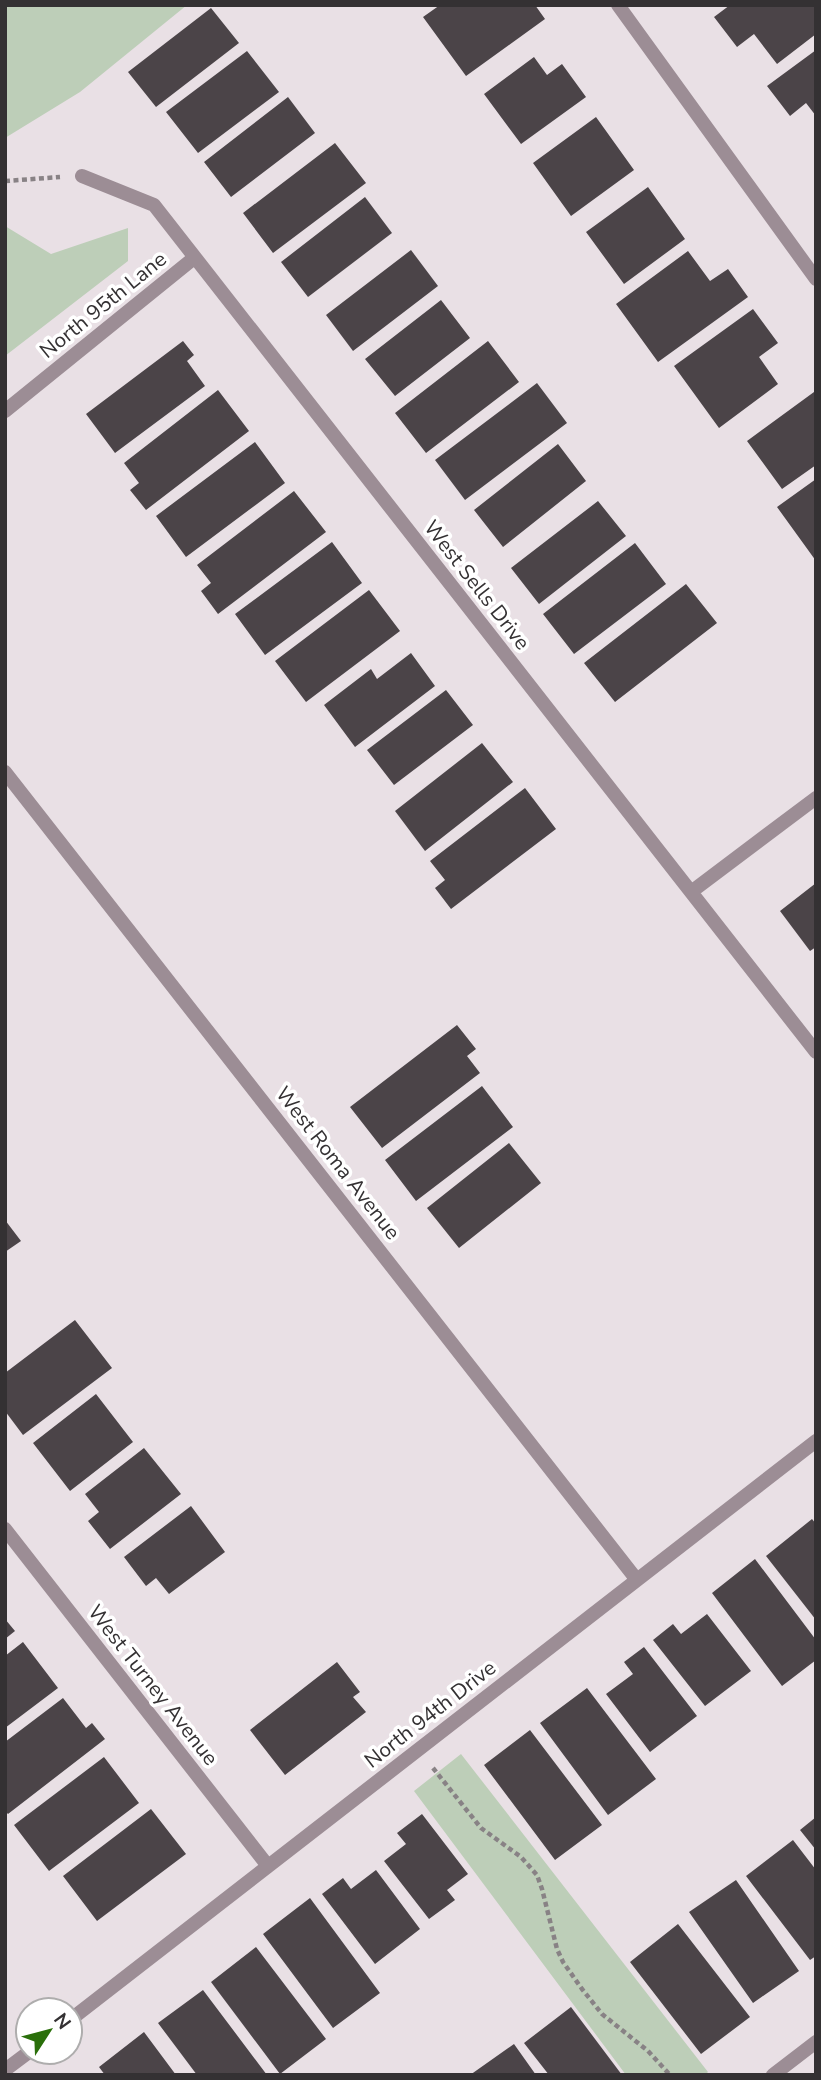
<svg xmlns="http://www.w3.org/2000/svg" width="821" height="2080" font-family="'Nunito Sans',sans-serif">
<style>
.green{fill:#bdceb8}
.building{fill:#4b4448}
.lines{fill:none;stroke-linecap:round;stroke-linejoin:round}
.path{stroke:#888285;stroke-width:4.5;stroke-dasharray:5 3.5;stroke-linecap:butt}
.minor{stroke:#9c8d95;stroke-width:14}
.labels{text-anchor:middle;stroke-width:7;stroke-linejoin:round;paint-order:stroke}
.street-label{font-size:21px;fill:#343133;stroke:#fff}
</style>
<rect width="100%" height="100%" fill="#e9e0e5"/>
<path class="green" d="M5,5h182l-107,87 -75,46z
M5,226l46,28 77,-26v33l-123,95z
M461,1754l247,318 -3,3h-79l-212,-284z"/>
<path class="building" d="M440,5h95l10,14 -79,57 -43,-59z
M730,5h86v29l-39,30 -23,-30 -17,13 -23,-30z
M211,8l28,35 -83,64 -28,-35z
M816,50v66l-10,-13 -16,13 -23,-30z
M247,51l32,41 -81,61 -32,-41z
M534,57l13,18 15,-11 24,33 -65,47 -37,-50z
M288,97l27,36 -84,64 -27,-35z
M596,117l38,53 -63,46 -38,-53z
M335,143l31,40 -93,70 -30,-40z
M648,187l37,52 -61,45 -38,-52z
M365,197l27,36 -84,64 -27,-35z
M411,250l27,36 -85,65 -27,-36z
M688,251l22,30 18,-12 20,28 -90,65 -42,-58z
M441,300l29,38 -75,58 -30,-37z
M753,309l25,34 -19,14 19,27 -59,44 -45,-62z
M183,341l11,14 -7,6 18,25 -90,67 -29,-39z
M488,341l31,41 -93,71 -31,-40z
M537,383l30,40 -102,77 -30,-40z
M218,390l31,41 -103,79 -16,-20 9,-7 -15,-20z
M814,392l2,73 -34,24 -35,-48z
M255,442l30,41 -99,74 -30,-41z
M558,444l28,37 -83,66 -29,-37z
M816,479v82l-39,-54z
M294,491l32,41 -108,82 -17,-23 10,-8 -14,-18z
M598,501l28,35 -87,68 -28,-36z
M332,542l30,41 -97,72 -30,-41z
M635,543l31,41 -92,70 -31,-40z
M686,584l31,39 -102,79 -31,-39z
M369,590l31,41 -94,71 -31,-41z
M411,653l24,33 -80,61 -31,-42 47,-36 6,10z
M446,690l27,35 -79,60 -27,-35z
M482,743l31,39 -88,69 -30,-40z
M525,788l31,41 -105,80 -16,-21 10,-8 -15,-19z
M816,883v64l-6,4 -30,-40z
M457,1025l19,24 -9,7 13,17 -98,75 -32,-41z
M482,1086l31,41 -97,74 -31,-41z
M509,1143l32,40 -82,65 -32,-40z
M5,1220l16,21 -16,11z
M75,1320l37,48 -89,67 -18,-24v-38z
M96,1394l37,48 -63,49 -37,-48z
M144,1448l37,46 -71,55 -22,-28 11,-9 -14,-18z
M191,1506l34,46 -56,42 -13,-16 -10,8 -22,-29z
M812,1519l4,5v96l-50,-64z
M755,1559l61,81v20l-34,26 -70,-93z
M707,1614l44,57 -46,35 -52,-66 20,-16 8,10z
M5,1619l10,12 -10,8z
M23,1642l35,46 -53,40v-72z
M644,1647l53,69 -47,36 -44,-58 27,-20 -9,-12z
M337,1662l23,30 -7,5 13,15 -81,63 -35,-45z
M587,1688l69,91 -48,36 -68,-92z
M63,1698l23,30 6,-5 13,16 -97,75 -3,-3v-69z
M530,1730l72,95 -47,35 -71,-95z
M104,1757l35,46 -90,68 -35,-46z
M151,1809l35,45 -89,67 -34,-45z
M422,1814l46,60 -21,16 8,10 -26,19 -45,-58 22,-17 -9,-11z
M816,1817v33l-16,-20z
M793,1840l23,30v86l-6,4 -64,-84z
M376,1870l44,59 -45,35 -53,-70 21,-16 8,11z
M736,1880l63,91 -46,32 -64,-91z
M310,1898l70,95 -47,35 -70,-94z
M678,1924l72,93 -49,37 -71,-92z
M256,1947l70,92 -46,35 -69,-92z
M203,1990l64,85h-70l-39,-52z
M571,2007l51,68h-73l-25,-32z
M144,2032l32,43h-71l-6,-8z
M514,2044l22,31h-66z"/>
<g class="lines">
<path class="path" d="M5,181l55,-4
M433,1768l48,60 40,29 16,18 5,14 15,60 6,13 19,27 20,25 46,37 22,24"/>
<path class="minor" d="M618,5l198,274
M82,176l72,29 662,847
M5,411l189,-153
M5,772l632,808
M691,892l125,-94
M5,1529l263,337
M70,2020l746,-579
M5,2070l24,-18
M773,2075l43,-33"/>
</g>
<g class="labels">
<g class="street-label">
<text transform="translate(103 305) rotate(-39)" y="7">North 95th Lane</text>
<text transform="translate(477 585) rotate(52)" y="7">West Sells Drive</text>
<text transform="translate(338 1163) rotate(52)" y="7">West Roma Avenue</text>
<text transform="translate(153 1685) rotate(52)" y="7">West Turney Avenue</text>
<text transform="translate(430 1714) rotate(-38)" y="7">North 94th Drive</text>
</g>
</g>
<rect width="821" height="2080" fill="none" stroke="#343133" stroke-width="14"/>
<g transform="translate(49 2031) rotate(54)"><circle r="33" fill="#ffffff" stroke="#aeadad" stroke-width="2"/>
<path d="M0-5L12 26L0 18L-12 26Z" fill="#2a6f0a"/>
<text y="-10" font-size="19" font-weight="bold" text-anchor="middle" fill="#343133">N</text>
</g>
</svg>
